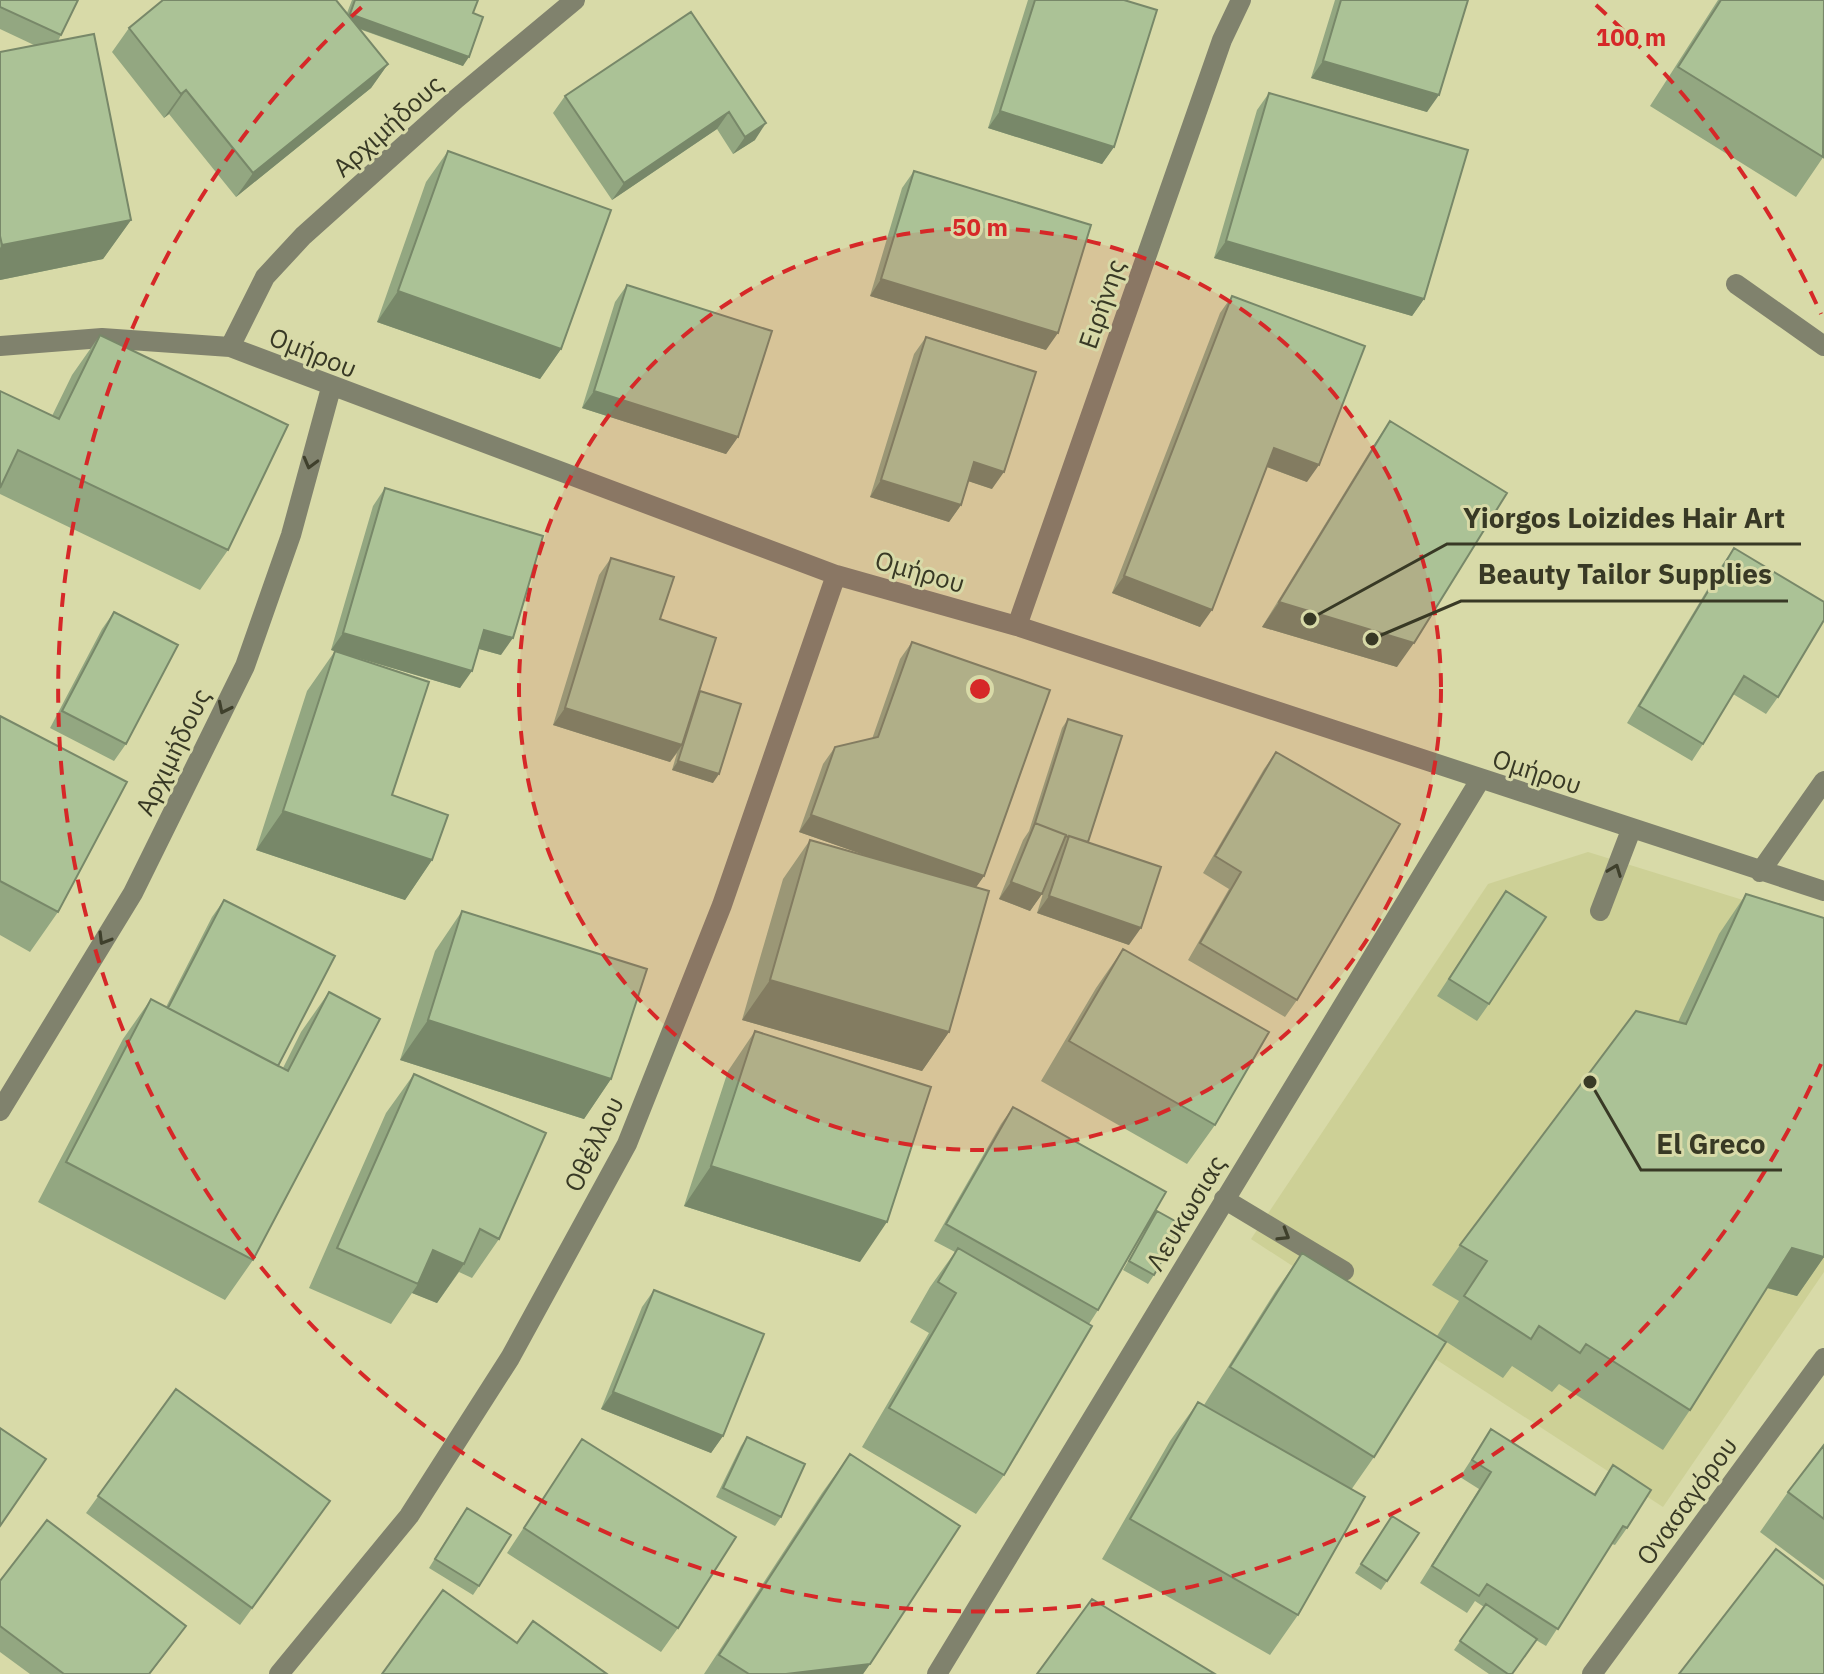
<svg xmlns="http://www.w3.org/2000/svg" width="1824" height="1674" font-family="'IBM Plex Sans',sans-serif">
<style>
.built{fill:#cdd096}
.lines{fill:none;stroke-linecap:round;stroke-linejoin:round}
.minor{stroke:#80826d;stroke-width:20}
.wall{fill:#93a781}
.shaded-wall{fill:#788869}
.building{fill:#abc296;stroke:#788869;stroke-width:2}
.oneway{stroke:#3f402c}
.ring{fill:none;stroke:#d62828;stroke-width:4;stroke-dasharray:14 10}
.labels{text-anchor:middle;stroke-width:6;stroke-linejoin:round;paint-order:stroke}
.street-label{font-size:26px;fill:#383925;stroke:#d8daa8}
.centre{fill:#d62828;stroke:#d8daa8;stroke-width:4}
.ring-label{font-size:24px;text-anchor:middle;font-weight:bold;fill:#d62828;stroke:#d8daa8;stroke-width:6;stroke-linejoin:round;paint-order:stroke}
.leader{fill:none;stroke:#383925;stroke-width:3}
.callout-dot{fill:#383925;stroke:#d8daa8;stroke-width:3}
.callout-label{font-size:28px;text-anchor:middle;font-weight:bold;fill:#383925;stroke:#d8daa8;stroke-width:6;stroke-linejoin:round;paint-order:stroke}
</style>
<rect width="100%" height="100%" fill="#d8daa8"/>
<path class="built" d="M1588,852l236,73v347l-161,235 -412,-268 237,-355z"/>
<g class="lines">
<path class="minor" d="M1736,284l88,62
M0,346l102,-8 128,9 606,228 181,51 807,265
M230,347l35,-70 38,-41 153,-137 119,-99
M1017,626l205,-586 19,-40
M1760,872l64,-91
M1600,911l31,-81
M0,1111l133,-218 112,-227 46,-131 40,-147
M1224,1199l120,72
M279,1674l130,-158 101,-158 117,-214 95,-239 114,-330
M937,1674l543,-894
M1592,1674l232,-316"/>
</g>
<path class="wall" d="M0,0l61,35 -3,6 73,179 -28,39 -103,21v-228l34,-7 -34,-16z
M352,0h126l-5,13 -10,53 -104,-37 29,35 -17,24 -135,109 -67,-83 -5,4 -52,-66 17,-24 218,-15z
M1028,0h96l-10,147 -12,17 -114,-36z
M1335,0h133l-41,112 -116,-34z
M1718,0h106v156l-28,41 -146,-91z
M691,12l64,128 -22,14 -16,-25 -105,71 -59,-87 12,-17z
M1269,93l155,206 -12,17 -198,-58 43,-148z
M448,151l113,198 -21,30 -163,-57 49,-140z
M914,171l132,179 -176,-54 32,-108z
M627,285l111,152 -12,17 -144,-46 33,-106z
M1232,296l75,186 -40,-15 -67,160 -88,-34 108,-280z
M100,335l128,215 -28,40 -200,-96v-103l52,25 20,-41z
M926,337l66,152 -24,-8 -7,24 -12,17 -79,-25 44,-143z
M1390,421l7,246 -135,-40 111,-181z
M385,488l116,167 -22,-6 -19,39 -129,-38 42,-144z
M1734,548l44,149 -12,17 -33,-20 -30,50 -11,17 -65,-38 95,-158z
M611,558l49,61 39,73 14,91 -41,-13 5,-17 -7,9 -117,-37 46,-150z
M114,612l12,132 -12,17 -64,-33 52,-99z
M912,642l72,234 -8,11 -27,145 -27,39 -180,-51 41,-141 27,-39 58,16 -69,-24 24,-68 12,-17 37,-8 28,-80z
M335,651l57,144 40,65 -27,40 -149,-50 51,-159z
M0,716l58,196 -28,40 -30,-17z
M1068,719l20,123 41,103 -92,-32 9,-29 -4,10 -12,17 -31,-12 24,-59 6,-9 33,-103z
M1276,752l21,248 -12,17 -97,-57 41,-71 -26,-16 61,-104z
M1506,891l-17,113 -12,17 -40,-25z
M1746,894l78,363 -27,39 -30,-8 -77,122 -27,40 -104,-66 -7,8 -40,-26 -9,12 -66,-42 22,-35 -27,-16 28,-40 218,-223 41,-88z
M224,900l54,166 5,2 18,-36 28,-40 -76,268 -28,40 -187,-98 85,-163 28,-40 15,8 46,-90z
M462,911l149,168 -27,40 -184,-59 35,-109z
M1123,949l92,176 -28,39 -146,-83 55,-93z
M755,1031l105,231 -176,-56 44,-135z
M414,1074l85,165 -27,39 -13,-6 -22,31 -25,-10 -21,31 -82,-36 77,-175z
M1013,1107l85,203 -9,14 -85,151 -28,39 -114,-67 67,-114 -19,-11 20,-35 25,-35 -21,-11 67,-117z
M1157,1211l-3,64 -6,9 -25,-14z
M1302,1253l72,204 -23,33 -53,125 -28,40 -168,-96 68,-118 28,-39 6,3 71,-113z
M654,1290l69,146 -12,17 -110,-44 41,-102z
M176,1389l154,112 -90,124 -154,-112z
M1491,1429l103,65 19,-29 14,63 -12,17 -3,-1 -66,102 -10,-6 -24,34h-23l-35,-24 30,-43 -9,-6 -8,12 -47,-30 59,-94 -19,-12z
M747,1437l34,80 -6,9 -59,-29 25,-51z
M582,1439l96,189 -17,24 -154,-99z
M1824,1445v135l-64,-48 28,-40z
M850,1454l20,210 -7,10h-159l118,-181z
M461,1516l18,70 -6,9 -44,-27z
M1392,1516l27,17 -38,57 -26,-17z
M0,1581l186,45 -36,48h-120l-30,-22z"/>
<path class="shaded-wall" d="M350,14l119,43 -6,9 -119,-43z
M1323,61l116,34 -12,17 -116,-34z
M388,64l-17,24 -135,109 17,-24z
M186,90l-17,24 -5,4 17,-24z
M1000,111l114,36 -12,17 -114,-36z
M729,112l-12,17 -105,71 12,-17z
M766,123l-11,17 -22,14 12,-17z
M131,220l-28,39 -103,21v-32l2,-3z
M1226,241l198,58 -12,17 -198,-58z
M881,279l177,54 -12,17 -176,-54z
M398,291l163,58 -21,30 -163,-57z
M594,391l144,46 -12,17 -144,-46z
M1274,448l45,17 -12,17 -45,-17z
M974,462l30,10 -12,17 -30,-10z
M881,480l80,25 -12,17 -79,-25z
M1124,576l88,34 -12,17 -88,-34z
M1279,602l135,41 -17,24 -135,-40z
M484,630l29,8 -12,17 -29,-8z
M343,633l129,38 -12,17 -129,-38z
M565,708l117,37 -12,17 -117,-37z
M678,761l41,13 -6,9 -41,-13z
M283,811l149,49 -27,40 -149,-50z
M811,815l173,61 -12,17 -173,-61z
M1011,882l31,12 -12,17 -31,-12z
M1049,896l92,32 -12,17 -92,-32z
M770,980l179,52 -27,39 -180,-51z
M428,1020l183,59 -27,40 -184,-59z
M711,1166l176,56 -27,40 -176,-56z
M1792,1248l32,9 -27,39 -33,-9z
M433,1250l31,14 -27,39 -25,-10 6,-9z
M613,1392l110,44 -12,17 -110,-44z
M870,1664l-7,10h-77z"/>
<path class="building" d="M0,0h78l-17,35 -61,-28z
M163,0h173l52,64 -135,109 -67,-83 -5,4 -52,-66z
M355,0h123l-5,13 10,4 -14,40 -119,-43z
M1035,0h89l33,10 -43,137 -114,-36z
M1341,0h127l-29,95 -116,-34z
M1721,0h103l-1,157 -145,-90z
M691,12l75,111 -21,14 -16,-25 -105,71 -59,-87z
M94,34l37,186 -129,25 -2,-9v-184z
M1269,93l199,57 -44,149 -198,-58z
M448,151l163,59 -50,139 -163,-58z
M914,171l177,54 -33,108 -177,-54z
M627,285l145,46 -34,106 -144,-46z
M1232,296l133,50 -46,119 -45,-17 -62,162 -88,-34z
M100,335l188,90 -60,125 -210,-100 -18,38v-97l59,28z
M926,337l110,35 -32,100 -30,-10 -13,43 -80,-25z
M1390,421l117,72 -93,150 -135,-41z
M385,488l158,48 -30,102 -29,-8 -12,41 -129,-38z
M1734,548l90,54v18l-46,77 -34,-21 -41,68 -64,-38z
M611,558l63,19 -14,42 56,19 -34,107 -117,-37z
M114,612l64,33 -52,99 -64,-33z
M912,642l138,48 -66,186 -173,-61 24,-68 43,-10z
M335,651l94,31 -37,113 56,20 -16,45 -149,-49z
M700,691l41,13 -22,70 -41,-13z
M0,716l127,66 -69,130 -58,-31z
M1068,719l54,17 -34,106 -19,-6 -1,1 -2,-1v-1l-31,-12z
M1276,752l124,72 -103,176 -97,-57 41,-71 -26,-16z
M1035,823l31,12 -24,59 -31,-12z
M1069,836l92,31 -20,61 -92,-32z
M810,840l179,51 -40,141 -179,-52z
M1506,891l40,26 -57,87 -40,-25z
M1746,894l78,24v339l-32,-9 -102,162 -104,-66 -6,9 -41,-27 -8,13 -67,-43 23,-35 -27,-16 176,-234 50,13z
M224,900l111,56 -57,110 -110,-58z
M462,911l185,58 -36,110 -183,-59z
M1123,949l146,83 -54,93 -146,-84z
M329,992l51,27 -127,241 -187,-98 85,-163 137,72z
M755,1031l176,56 -44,135 -176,-56z
M414,1074l132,59 -47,106 -19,-10 -16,35 -31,-14 -15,34 -81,-36z
M1013,1107l153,85 -68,118 -152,-86z
M1157,1211l25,14 -28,50 -25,-14z
M958,1248l134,78 -88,149 -115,-67 67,-115 -18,-11z
M1302,1253l144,89 -72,115 -144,-90z
M654,1290l110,44 -41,102 -110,-44z
M176,1389l154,112 -78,107 -154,-112z
M1198,1402l167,95 -67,118 -168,-96z
M0,1428l46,31 -46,67z
M1491,1429l104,66 18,-30 38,25 -24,38 -4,-2 -65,103 -71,-45 -8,12 -47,-30 59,-94 -19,-12z
M747,1437l58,27 -24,53 -58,-29z
M582,1439l154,98 -58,91 -154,-100z
M1824,1445v74l-36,-27z
M850,1454l110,72 -90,138 -84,10h-37l-30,-19z
M467,1508l44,27 -32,51 -44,-27z
M1392,1516l27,17 -32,48 -26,-17z
M47,1520l139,106 -37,48h-85l-64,-48v-45z
M1776,1549l48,37v88h-145z
M443,1590l74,53 16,-22 74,53h-225z
M1092,1599l123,75h-178z
M1486,1604l51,35 -25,35h-4l-48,-33z"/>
<defs><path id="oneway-chevron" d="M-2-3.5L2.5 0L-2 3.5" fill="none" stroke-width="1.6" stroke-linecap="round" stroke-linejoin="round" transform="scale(2)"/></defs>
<g class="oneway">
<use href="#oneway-chevron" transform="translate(310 463) rotate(105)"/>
<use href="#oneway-chevron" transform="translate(224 708) rotate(116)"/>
<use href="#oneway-chevron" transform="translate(1615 870) rotate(-69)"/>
<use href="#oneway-chevron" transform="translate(104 939) rotate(121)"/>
<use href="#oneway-chevron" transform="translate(1284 1235) rotate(31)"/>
</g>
<circle cx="980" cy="689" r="461" fill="#d62828" fill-opacity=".12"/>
<g class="ring">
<circle cx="980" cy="689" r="461"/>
<path d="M1821 1064A921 921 0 1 1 364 5M1596 5A921 921 0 0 1 1821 314"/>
</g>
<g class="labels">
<g class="street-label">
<text transform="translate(388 126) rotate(-42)" y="9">Αρχιμήδους</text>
<text transform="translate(1102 304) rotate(-71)" y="9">Ειρήνης</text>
<text transform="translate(313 353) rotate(22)" y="9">Ομήρου</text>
<text transform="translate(920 572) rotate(16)" y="9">Ομήρου</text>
<text transform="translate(173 752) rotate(-64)" y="9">Αρχιμήδους</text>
<text transform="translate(1537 772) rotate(18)" y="9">Ομήρου</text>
<text transform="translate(594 1144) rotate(-64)" y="9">Οθέλλου</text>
<text transform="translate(1186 1213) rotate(-59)" y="9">Λευκωσιας</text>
<text transform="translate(1687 1501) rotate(-54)" y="9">Ονασαγόρου</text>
</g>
</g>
<circle cx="980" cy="689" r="12" class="centre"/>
<g class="ring-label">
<text x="1631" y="46">100 m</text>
<text x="980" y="236">50 m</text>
</g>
<path class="leader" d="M1310 619L1447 544H1801M1372 639L1461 601H1788M1590 1082L1641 1170H1782"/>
<g class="callout-dot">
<circle cx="1310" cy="619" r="8"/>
<circle cx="1372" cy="639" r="8"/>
<circle cx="1590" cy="1082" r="8"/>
</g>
<g class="callout-label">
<text x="1624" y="528">Yiorgos Loizides Hair Art</text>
<text x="1625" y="584">Beauty Tailor Supplies</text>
<text x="1711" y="1154">El Greco</text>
</g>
</svg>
